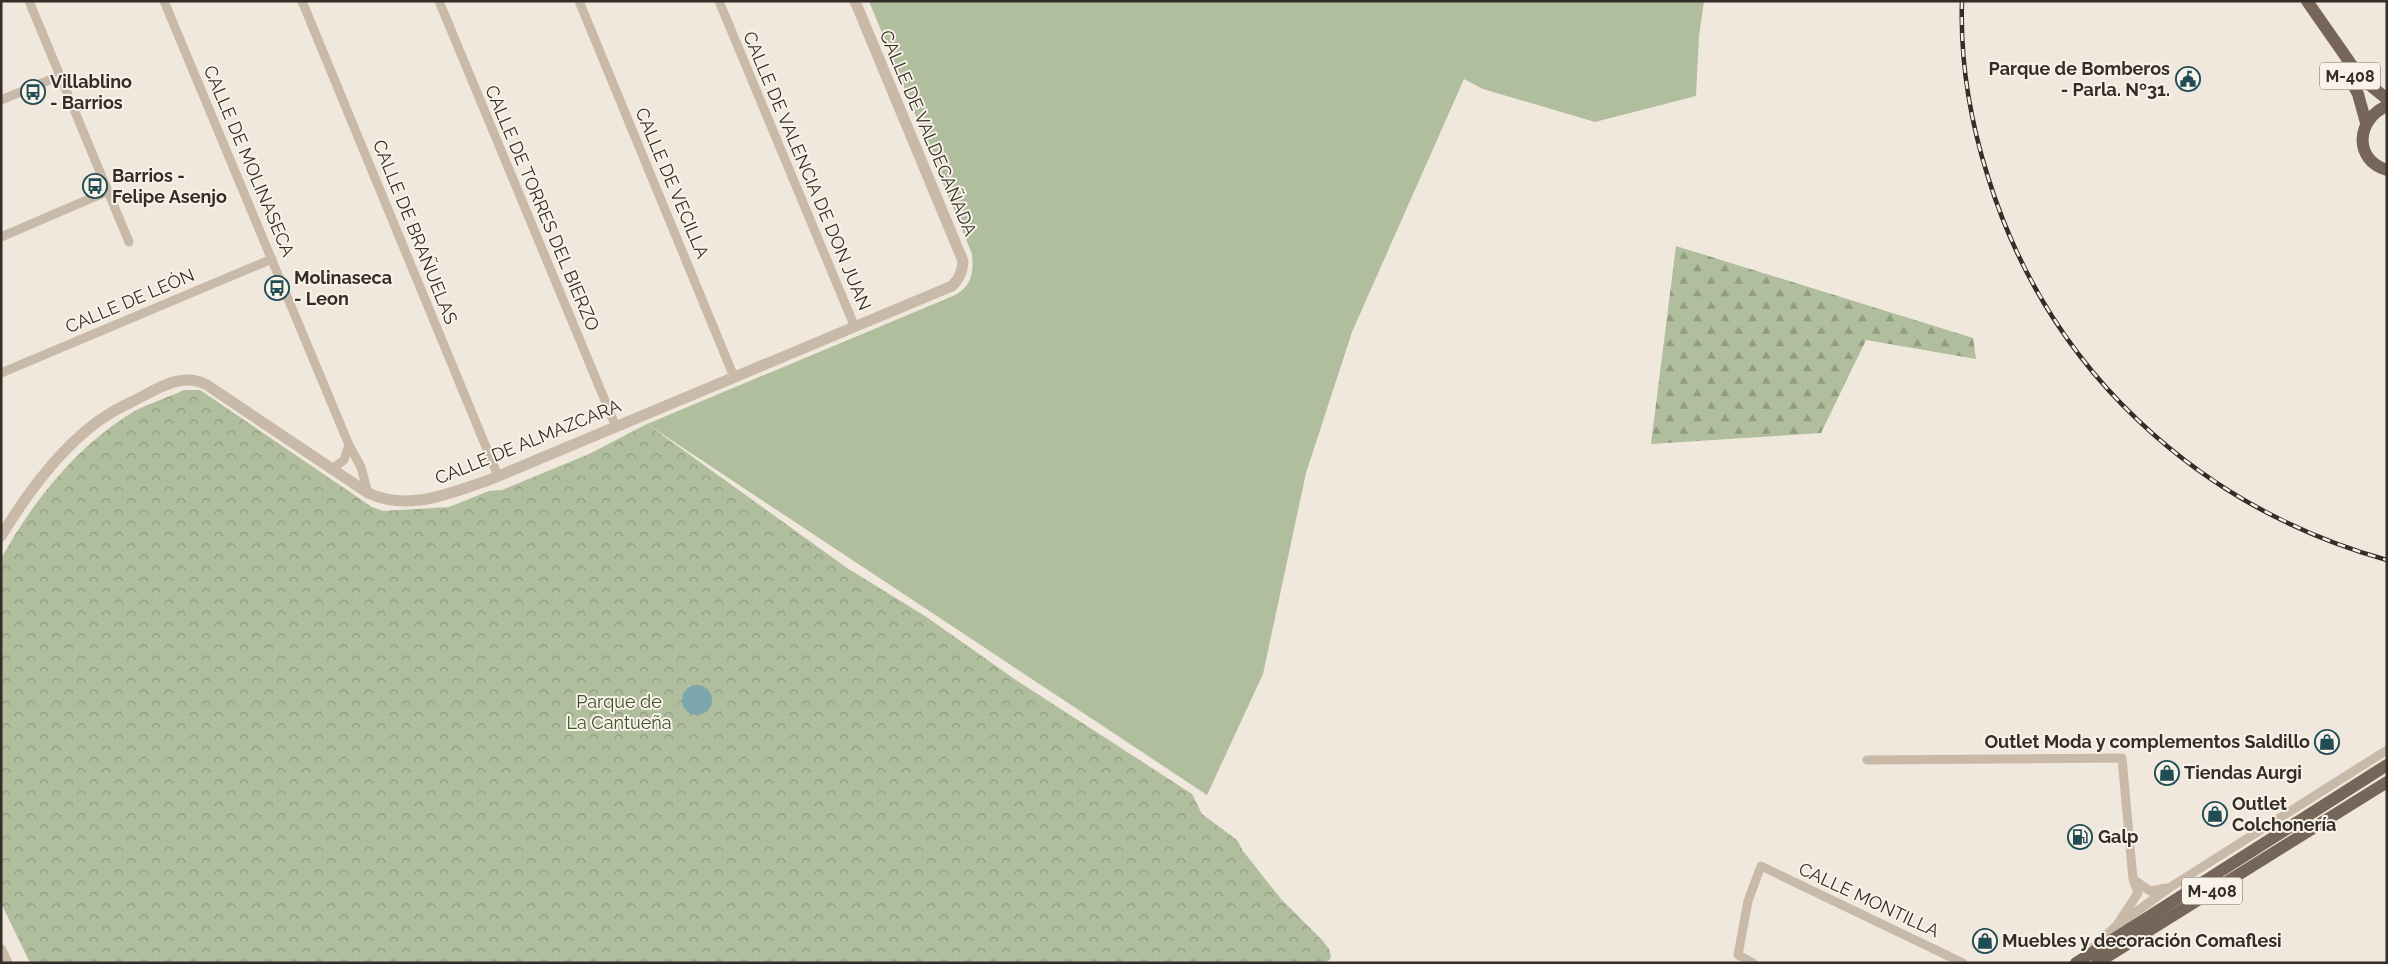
<svg xmlns="http://www.w3.org/2000/svg" width="2388" height="964" font-family="Raleway,sans-serif">
<style>
.grass{fill:#b0be9d}
.forest{fill:url(#forest-firs)}
.park{fill:url(#park-crowns)}
.water{fill:#7ca6ac}
.lines{fill:none;stroke-linecap:round;stroke-linejoin:round}
.minor{stroke:#c8b9a8;stroke-width:9}
.tertiary{stroke:#c8b9a8;stroke-width:11}
.primary{stroke:#76665a;stroke-width:12}
.rail-casing{stroke:#352d28;stroke-width:4.5}
.rail{stroke:#f8f2e8;stroke-width:2.5;stroke-dasharray:8;stroke-linecap:butt}
.labels{text-anchor:middle;stroke-width:4;stroke-linejoin:round;paint-order:stroke}
.shield{fill:#f8f2e8;stroke:#706862;stroke-width:1}
.shield-label{font-size:16px;font-weight:bold;fill:#352d28}
.poi-label{font-size:18px;font-weight:bold;fill:#352d28;stroke:#f8f2e8;text-anchor:start}
.street-label{font-size:18px;fill:#352d28;stroke:#f8f2e8}
.park-label{font-size:18px;fill:#41522d;stroke:#f8f2e8}
</style>
<defs>
<pattern id="forest-firs" width="22" height="20" patternUnits="userSpaceOnUse" patternTransform="scale(1.25)"><rect width="22" height="20" fill="#b0be9d"/><path d="M5 1l3.5 6h-7zM16 11l3.5 6h-7z" fill="#909b80"/></pattern>
<pattern id="park-crowns" width="20" height="18" patternUnits="userSpaceOnUse" patternTransform="scale(1.25)"><rect width="20" height="18" fill="#b0be9d"/><path d="M2 6a3 3 0 1 1 6 0M12 15a3 3 0 1 1 6 0" fill="none" stroke="#909b80"/></pattern>
</defs>
<rect width="100%" height="100%" fill="#f0e8dc"/>
<path class="grass" d="M869,1h835l-5,35 -3,60 -101,26 -112,-33 -19,-10 -112,253 -46,141 -43,201 -56,121 -560,-371 306,-128c18,-9 21,-22 19,-42z"/>
<path class="forest" d="M1676,246l297,92 3,21 -110,-19 -45,93 -170,11z"/>
<path class="park" d="M184,390h16l172,117 11,4 66,-4 40,-16 13,-1 87,-36 58,-30 200,144 78,48 88,62 179,116 10,20 35,26 6,11 38,48 41,41 7,9 2,8 -4,6h-1297l-29,-60v-344c30,-55 71,-107 124,-142 17,-12 40,-18 59,-27z"/>
<path class="water" d="M682 700a15 15 0 1 1 30 0a15 15 0 1 1-30 0Z"/>
<g class="lines">
<path class="minor" d="M29,1l100,241
M164,1l185,444 12,22 7,26
M302,1l196,475
M439,1l177,426
M579,1l155,376
M719,1l135,324
M1,100l58,-24
M1,237l107,-46
M1,373l271,-114
M332,469l12,-9 5,-15
M1867,760l255,-2 11,121 5,14 -21,32 -23,21
M2133,879l17,12 16,-3
M2122,922l47,-34 218,-138
M1753,963l-15,-8 10,-54 13,-35 202,97"/>
<path class="tertiary" d="M1,536c27,-44 64,-95 108,-122 11,-7 23,-12 34,-18 20,-11 42,-23 64,-11l161,108c41,19 82,0 121,-13l463,-194c8,-8 10,-14 11,-25l-108,-260
M1,950l6,13"/>
<path class="primary" d="M2307,1l53,76 27,22
M2344,67l14,27 8,29
M2387,106c-31,13 -34,54 0,64
M2076,963l311,-198
M2097,963l290,-181"/>
<defs>
<path id="rail" d="M1962,1c-2,60 8,119 26,176 59,191 207,329 399,383"/>
</defs>
<use href="#rail" class="rail-casing"/>
<use href="#rail" class="rail"/>
</g>
<defs>
<symbol id="civic-ring" viewBox="-11 -11 22 22"><circle r="9.5" fill="#f8f2e8" stroke="#204c54" stroke-width="1.5"/><path d="M-.6-6.5H3V-4.5H.6V-3L4-1V1h2V6H-6V1h2V-1L-.6-3ZM-1.2 2.5V6h2.4V2.5Z" fill="#204c54"/></symbol>
<symbol id="bus-ring" viewBox="-11 -11 22 22"><circle r="9.5" fill="#f8f2e8" stroke="#204c54" stroke-width="1.5"/><path d="M-5-6H5V4H4V6H2V4H-2V6H-4V4H-5ZM-3.5-4V0h7V-4ZM-3.5 1.2v1.5H-2V1.2ZM2 1.2v1.5H3.5V1.2Z" fill="#204c54"/></symbol>
<symbol id="shop-ring" viewBox="-11 -11 22 22"><circle r="9.5" fill="#f8f2e8" stroke="#204c54" stroke-width="1.5"/><path d="M-5-2.5h2.3a2.7 3.5 0 0 1 5.4 0H5L5.5 6h-11ZM-1.5-2.5h3a1.5 2.3 0 0 0-3 0Z" fill="#204c54"/></symbol>
<symbol id="fuel-ring" viewBox="-11 -11 22 22"><circle r="9.5" fill="#f8f2e8" stroke="#204c54" stroke-width="1.5"/><path d="M-5.5-6h7V0h2V4h1.3V-2.5L3-4.5l.8-.8L6-3V5H2.5V1h-1V6h-7ZM-4.2-4.7v3.2H.2V-4.7Z" fill="#204c54"/></symbol>
</defs>
<g fill-rule="evenodd">
<use href="#civic-ring" x="2174" y="65" width="28" height="28"/>
<use href="#bus-ring" x="19" y="78" width="28" height="28"/>
<use href="#bus-ring" x="81" y="172" width="28" height="28"/>
<use href="#bus-ring" x="263" y="274" width="28" height="28"/>
<use href="#shop-ring" x="2313" y="728" width="28" height="28"/>
<use href="#shop-ring" x="2153" y="759" width="28" height="28"/>
<use href="#shop-ring" x="2201" y="800" width="28" height="28"/>
<use href="#fuel-ring" x="2066" y="823" width="28" height="28"/>
<use href="#shop-ring" x="1971" y="927" width="28" height="28"/>
</g>
<g class="labels">
<g class="shield">
<rect x="2320" y="62.5" width="60" height="27" rx="4"/>
<rect x="2182" y="877.5" width="60" height="27" rx="4"/>
</g>
<g class="shield-label">
<text x="2350" y="82">M-408</text>
<text x="2212" y="897">M-408</text>
</g>
<g class="poi-label">
<text x="2170" y="75" text-anchor="end">Parque de Bomberos<tspan x="2170" dy="21">- Parla. Nº31.</tspan></text>
<text x="50" y="88">Villablino<tspan x="50" dy="21">- Barrios</tspan></text>
<text x="112" y="182">Barrios -<tspan x="112" dy="21">Felipe Asenjo</tspan></text>
<text x="294" y="284">Molinaseca<tspan x="294" dy="21">- Leon</tspan></text>
<text x="2310" y="748" text-anchor="end">Outlet Moda y complementos Saldillo</text>
<text x="2184" y="779">Tiendas Aurgi</text>
<text x="2232" y="810">Outlet<tspan x="2232" dy="21">Colchonería</tspan></text>
<text x="2098" y="843">Galp</text>
<text x="2002" y="947">Muebles y decoración Comaflesi</text>
</g>
<g class="street-label">
<text transform="translate(928 133) rotate(67)" y="6">CALLE DE VALDECAÑADA</text>
<text transform="translate(249 161) rotate(67)" y="6">CALLE DE MOLINASECA</text>
<text transform="translate(807 171) rotate(67)" y="6">CALLE DE VALENCIA DE DON JUAN</text>
<text transform="translate(672 183) rotate(67)" y="6">CALLE DE VECILLA</text>
<text transform="translate(542 208) rotate(67)" y="6">CALLE DE TORRES DEL BIERZO</text>
<text transform="translate(415 232) rotate(68)" y="6">CALLE DE BRAÑUELAS</text>
<text transform="translate(130 301) rotate(-23)" y="6">CALLE DE LEÓN</text>
<text transform="translate(528 442) rotate(-22)" y="6">CALLE DE ALMAZCARA</text>
<text transform="translate(1869 900) rotate(25)" y="6">CALLE MONTILLA</text>
</g>
<g class="park-label">
<text x="619" y="708">Parque de<tspan x="619" dy="21">La Cantueña</tspan></text>
</g>
</g>
<rect width="2388" height="964" fill="none" stroke="#352d28" stroke-width="5"/>
</svg>
